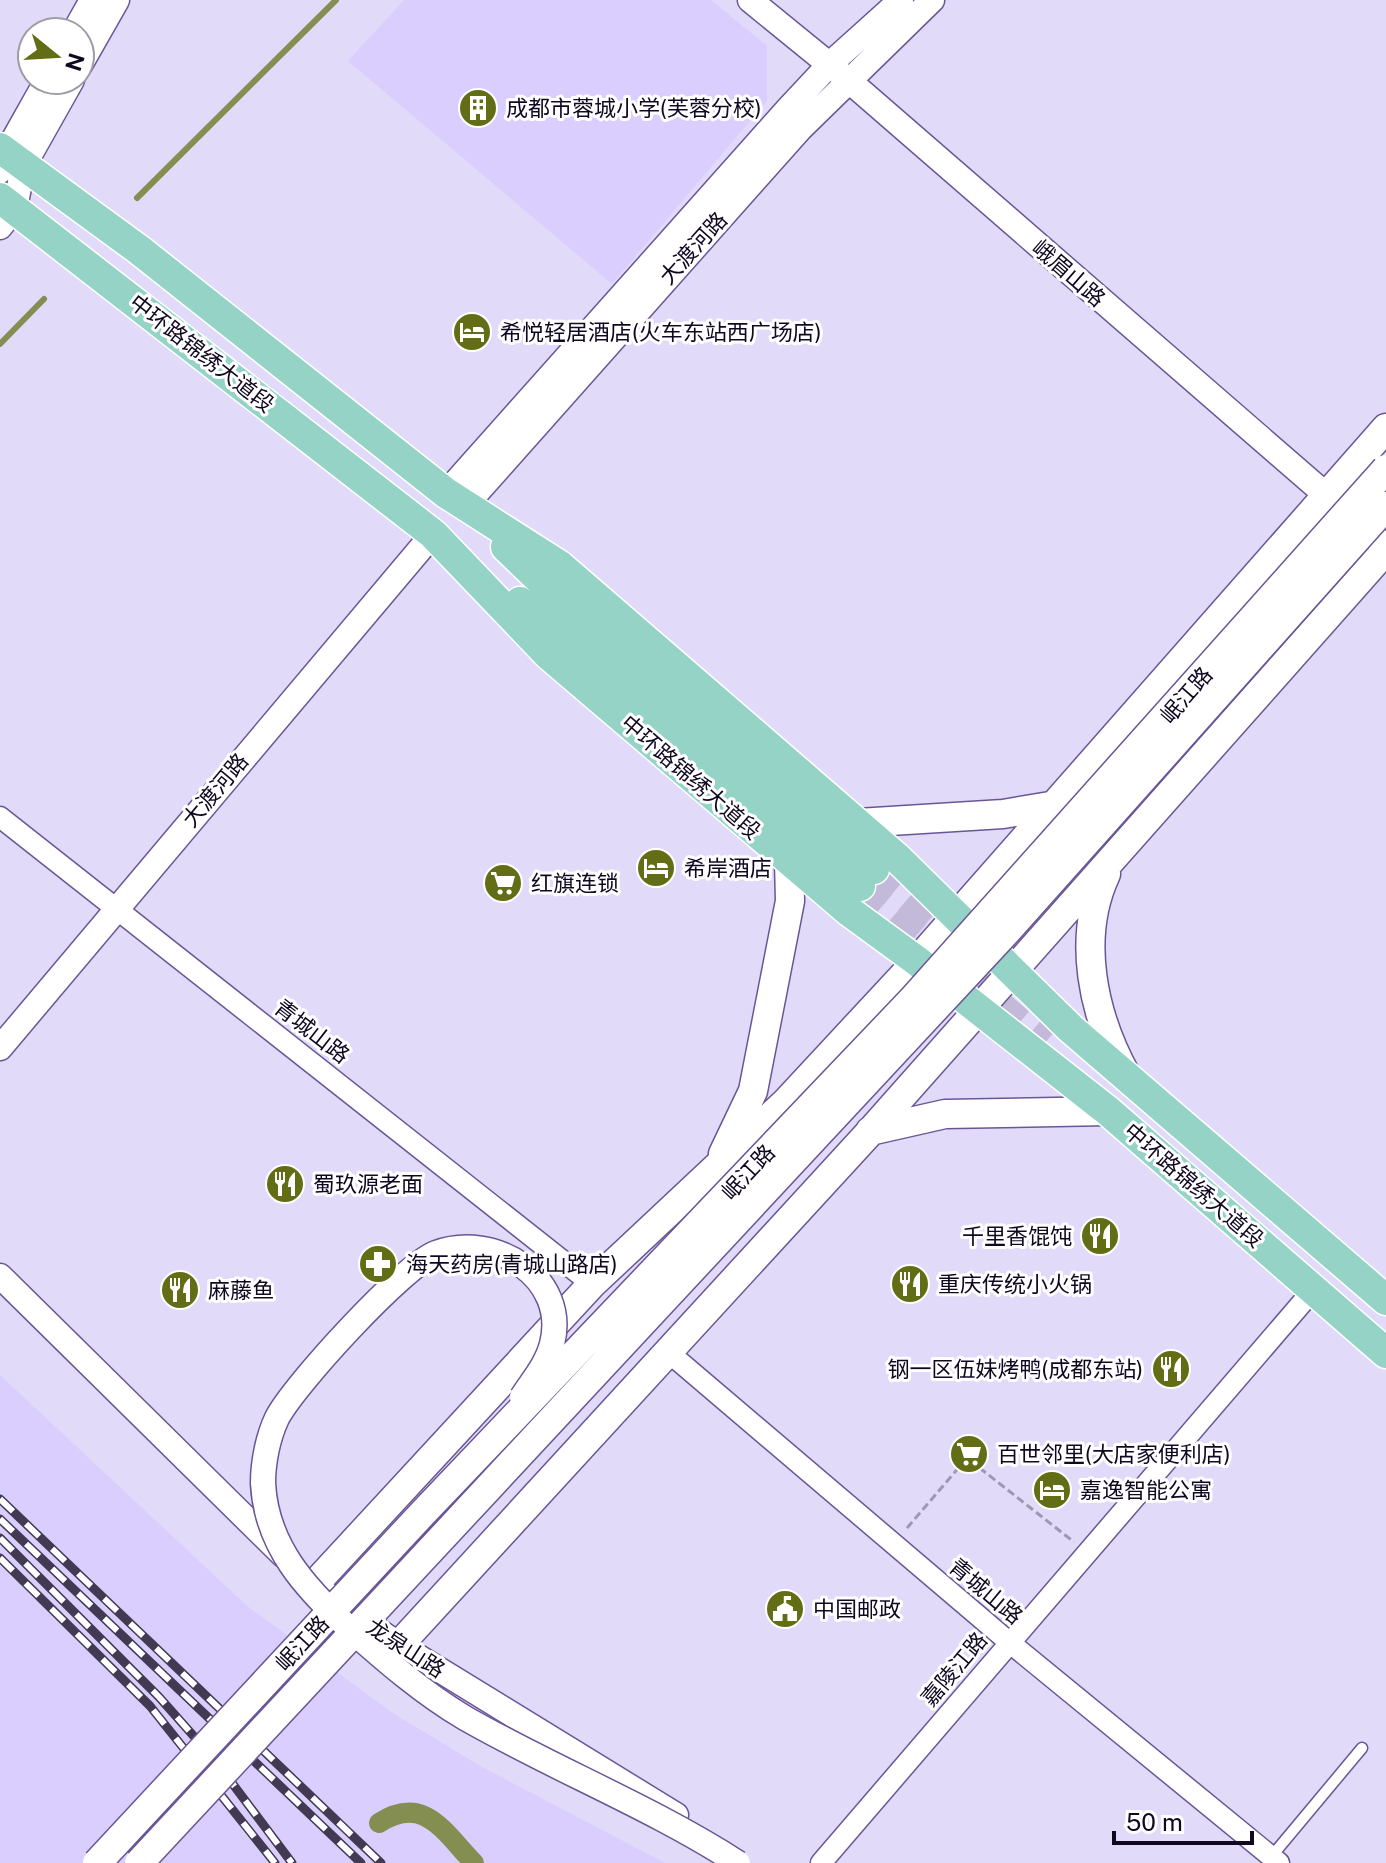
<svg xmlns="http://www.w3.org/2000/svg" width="1386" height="1863" font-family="'Public Sans','Noto Sans SC',sans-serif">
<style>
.built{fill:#dacefe}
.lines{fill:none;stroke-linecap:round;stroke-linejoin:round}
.stream{stroke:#848e51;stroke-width:6}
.canal{stroke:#848e51;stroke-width:20}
.primary-tunnel{stroke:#c2bad8;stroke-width:30;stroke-dasharray:30 15;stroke-linecap:butt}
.service-casing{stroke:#6a5696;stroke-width:13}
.minor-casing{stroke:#6a5696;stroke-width:23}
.tertiary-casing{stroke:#6a5696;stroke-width:27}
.secondary-casing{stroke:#6a5696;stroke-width:31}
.primary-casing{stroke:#fff;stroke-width:33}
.path{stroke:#9f98b4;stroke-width:3;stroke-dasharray:8 4;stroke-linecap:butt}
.service{stroke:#fff;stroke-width:10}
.minor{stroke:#fff;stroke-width:20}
.tertiary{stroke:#fff;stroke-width:24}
.secondary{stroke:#fff;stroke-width:28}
.primary{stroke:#94d3c6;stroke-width:30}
.rail-casing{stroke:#423953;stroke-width:9}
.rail{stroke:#fff;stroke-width:6;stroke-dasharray:18;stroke-linecap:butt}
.tertiary-bridge-casing{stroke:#6a5696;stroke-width:27;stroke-linecap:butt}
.secondary-bridge-casing{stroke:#6a5696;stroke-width:31;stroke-linecap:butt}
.tertiary-bridge{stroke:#fff;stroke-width:24}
.secondary-bridge{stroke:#fff;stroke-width:28}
.labels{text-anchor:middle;stroke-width:6;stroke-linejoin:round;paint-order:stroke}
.poi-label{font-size:22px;fill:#100720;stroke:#fff;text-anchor:start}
.street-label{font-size:22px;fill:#100720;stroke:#fff}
</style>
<rect width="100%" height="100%" fill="#e1daf8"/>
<path class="built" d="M404,0h307l56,46v55l-155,183 -264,-223z
M0,1375l246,230 145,107 91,55 183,96h-665z"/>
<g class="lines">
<path class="stream" d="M137,198l199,-198
M0,344l44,-45"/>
<path class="canal" d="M379,1823c45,-29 64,8 95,40"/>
<path class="primary-tunnel" d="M874,869l92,79
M860,886l184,158"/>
<defs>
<path id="service" d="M1271,1857l91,-109"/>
<path id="minor" d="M0,817l592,467
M667,1351l342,291 270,221
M821,1863l493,-574"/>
<path id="tertiary" d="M750,0l97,79 539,468
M74,32l18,-32
M80,65l37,-65
M0,171l6,-18 41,-73
M0,227l15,-19 8,-41 49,-87
M446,493l341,-383 43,-46 71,-64
M465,506l335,-377 132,-129
M0,1048l433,-514
M0,1276l283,279
M325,1593l74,52 277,170"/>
<path id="secondary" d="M858,823l145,-9 53,-9
M1106,874c-30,64 -13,141 20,201
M870,1131l75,-17 163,-3
M723,1154l30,-63 37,-190 -1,-40
M314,1585l278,-301 194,-182 131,-141 469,-533
M399,1645l471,-513 516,-582"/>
<path id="primary" d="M0,148l138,101 308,244 114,73 336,291 174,171 316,272
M0,198l433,336 116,121 301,257 67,49 191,150 278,242
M506,547l48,46 320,276
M520,602l340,284"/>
</defs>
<use href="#service" class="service-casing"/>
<use href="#minor" class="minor-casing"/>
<use href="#tertiary" class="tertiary-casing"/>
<use href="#secondary" class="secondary-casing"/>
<use href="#primary" class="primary-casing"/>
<path class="path" d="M907,1528l60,-70 107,84"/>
<use href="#service" class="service"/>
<use href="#minor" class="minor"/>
<use href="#tertiary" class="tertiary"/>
<use href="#secondary" class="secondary"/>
<use href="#primary" class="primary"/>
<defs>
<path id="rail" d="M0,1499l381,364
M0,1519l361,344
M0,1538l159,159 55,62 78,104
M0,1558l150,148 125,157"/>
</defs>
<use href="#rail" class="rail-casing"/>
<use href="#rail" class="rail"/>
<defs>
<path id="tertiary-bridge" d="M522,1397c11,-17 25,-33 30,-53 17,-67 -59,-113 -116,-91 -33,13 -142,132 -159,165 -9,19 -14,44 -14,65 3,63 43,106 87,146 36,32 73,64 115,89 89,51 186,89 273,145"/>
<path id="secondary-bridge" d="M97,1863l324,-348 491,-515 474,-531
M139,1863l868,-932 379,-425"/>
</defs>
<use href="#tertiary-bridge" class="tertiary-bridge-casing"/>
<use href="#secondary-bridge" class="secondary-bridge-casing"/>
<use href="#tertiary-bridge" class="tertiary-bridge"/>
<use href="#secondary-bridge" class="secondary-bridge"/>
</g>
<defs>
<symbol id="building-disc" viewBox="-11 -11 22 22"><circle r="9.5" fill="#636d15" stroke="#fff"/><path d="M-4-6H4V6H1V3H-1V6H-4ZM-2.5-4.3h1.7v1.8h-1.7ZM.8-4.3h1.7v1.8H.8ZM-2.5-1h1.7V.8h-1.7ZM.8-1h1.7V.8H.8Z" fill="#fff"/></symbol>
<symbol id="hotel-disc" viewBox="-11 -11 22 22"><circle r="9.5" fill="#636d15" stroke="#fff"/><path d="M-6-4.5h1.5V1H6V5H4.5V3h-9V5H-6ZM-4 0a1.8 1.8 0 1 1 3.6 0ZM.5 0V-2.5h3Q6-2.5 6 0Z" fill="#fff"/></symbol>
<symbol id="supermarket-disc" viewBox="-11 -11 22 22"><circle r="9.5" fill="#636d15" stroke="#fff"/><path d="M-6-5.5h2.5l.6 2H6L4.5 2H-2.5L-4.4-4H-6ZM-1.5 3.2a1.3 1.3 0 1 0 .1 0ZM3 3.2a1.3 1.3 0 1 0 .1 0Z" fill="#fff"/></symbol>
<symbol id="restaurant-disc" viewBox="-11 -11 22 22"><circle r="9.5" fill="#636d15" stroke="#fff"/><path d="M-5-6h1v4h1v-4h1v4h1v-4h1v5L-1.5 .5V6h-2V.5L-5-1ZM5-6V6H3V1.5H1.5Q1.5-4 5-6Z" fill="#fff"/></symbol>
<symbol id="pharmacy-disc" viewBox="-11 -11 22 22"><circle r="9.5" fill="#636d15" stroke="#fff"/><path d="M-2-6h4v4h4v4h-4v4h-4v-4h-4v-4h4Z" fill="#fff"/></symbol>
<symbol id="civic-disc" viewBox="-11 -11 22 22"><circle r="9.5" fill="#636d15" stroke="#fff"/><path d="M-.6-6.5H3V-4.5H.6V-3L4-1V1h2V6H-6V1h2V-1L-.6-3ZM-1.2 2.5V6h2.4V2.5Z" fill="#fff"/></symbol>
</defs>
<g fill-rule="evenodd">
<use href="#building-disc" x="456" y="86" width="44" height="44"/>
<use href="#hotel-disc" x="450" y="310" width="44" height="44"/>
<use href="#hotel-disc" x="634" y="846" width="44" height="44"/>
<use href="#supermarket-disc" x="481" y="861" width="44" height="44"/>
<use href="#restaurant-disc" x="263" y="1162" width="44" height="44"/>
<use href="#restaurant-disc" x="1078" y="1214" width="44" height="44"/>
<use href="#pharmacy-disc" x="356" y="1242" width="44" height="44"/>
<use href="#restaurant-disc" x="888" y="1262" width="44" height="44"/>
<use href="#restaurant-disc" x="158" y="1268" width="44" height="44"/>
<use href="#restaurant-disc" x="1149" y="1347" width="44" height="44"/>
<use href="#supermarket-disc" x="947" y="1432" width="44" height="44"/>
<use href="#hotel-disc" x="1030" y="1468" width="44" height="44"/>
<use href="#civic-disc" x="763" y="1587" width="44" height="44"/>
</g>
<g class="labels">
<g class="poi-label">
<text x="506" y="116">成都市蓉城小学(芙蓉分校)</text>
<text x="500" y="340">希悦轻居酒店(火车东站西广场店)</text>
<text x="684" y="876">希岸酒店</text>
<text x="531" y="891">红旗连锁</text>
<text x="313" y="1192">蜀玖源老面</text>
<text x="1072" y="1244" text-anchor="end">千里香馄饨</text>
<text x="406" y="1272">海天药房(青城山路店)</text>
<text x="938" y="1292">重庆传统小火锅</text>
<text x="208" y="1298">麻藤鱼</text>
<text x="1143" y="1377" text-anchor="end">钢一区伍妹烤鸭(成都东站)</text>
<text x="997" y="1462">百世邻里(大店家便利店)</text>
<text x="1080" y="1498">嘉逸智能公寓</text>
<text x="813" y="1617">中国邮政</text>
</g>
<g class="street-label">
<text transform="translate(693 248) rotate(-48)" y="8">大渡河路</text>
<text transform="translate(1069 273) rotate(41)" y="8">峨眉山路</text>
<text transform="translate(202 353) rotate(38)" y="8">中环路锦绣大道段</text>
<text transform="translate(1186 695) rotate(-49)" y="8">岷江路</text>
<text transform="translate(691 777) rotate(41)" y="8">中环路锦绣大道段</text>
<text transform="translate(215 790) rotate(-50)" y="8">大渡河路</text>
<text transform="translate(312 1031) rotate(38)" y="8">青城山路</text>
<text transform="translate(748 1172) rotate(-47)" y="8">岷江路</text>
<text transform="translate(1194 1185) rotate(41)" y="8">中环路锦绣大道段</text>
<text transform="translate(986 1591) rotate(40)" y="8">青城山路</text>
<text transform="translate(302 1643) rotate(-47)" y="8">岷江路</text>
<text transform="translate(406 1648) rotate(33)" y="8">龙泉山路</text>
<text transform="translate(954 1669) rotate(-50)" y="8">嘉陵江路</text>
</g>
</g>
<g transform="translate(56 56) rotate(108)"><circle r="38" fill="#ffffff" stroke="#9f9ca6" stroke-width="2"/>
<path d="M0-6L14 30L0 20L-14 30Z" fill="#636d15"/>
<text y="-12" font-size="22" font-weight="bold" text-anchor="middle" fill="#100720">N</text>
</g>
<path d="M1114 1831v12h138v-12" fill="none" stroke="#100720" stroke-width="4"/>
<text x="1126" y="1831" font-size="24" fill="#100720" stroke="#ffffff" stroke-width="6" paint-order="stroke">50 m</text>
</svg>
